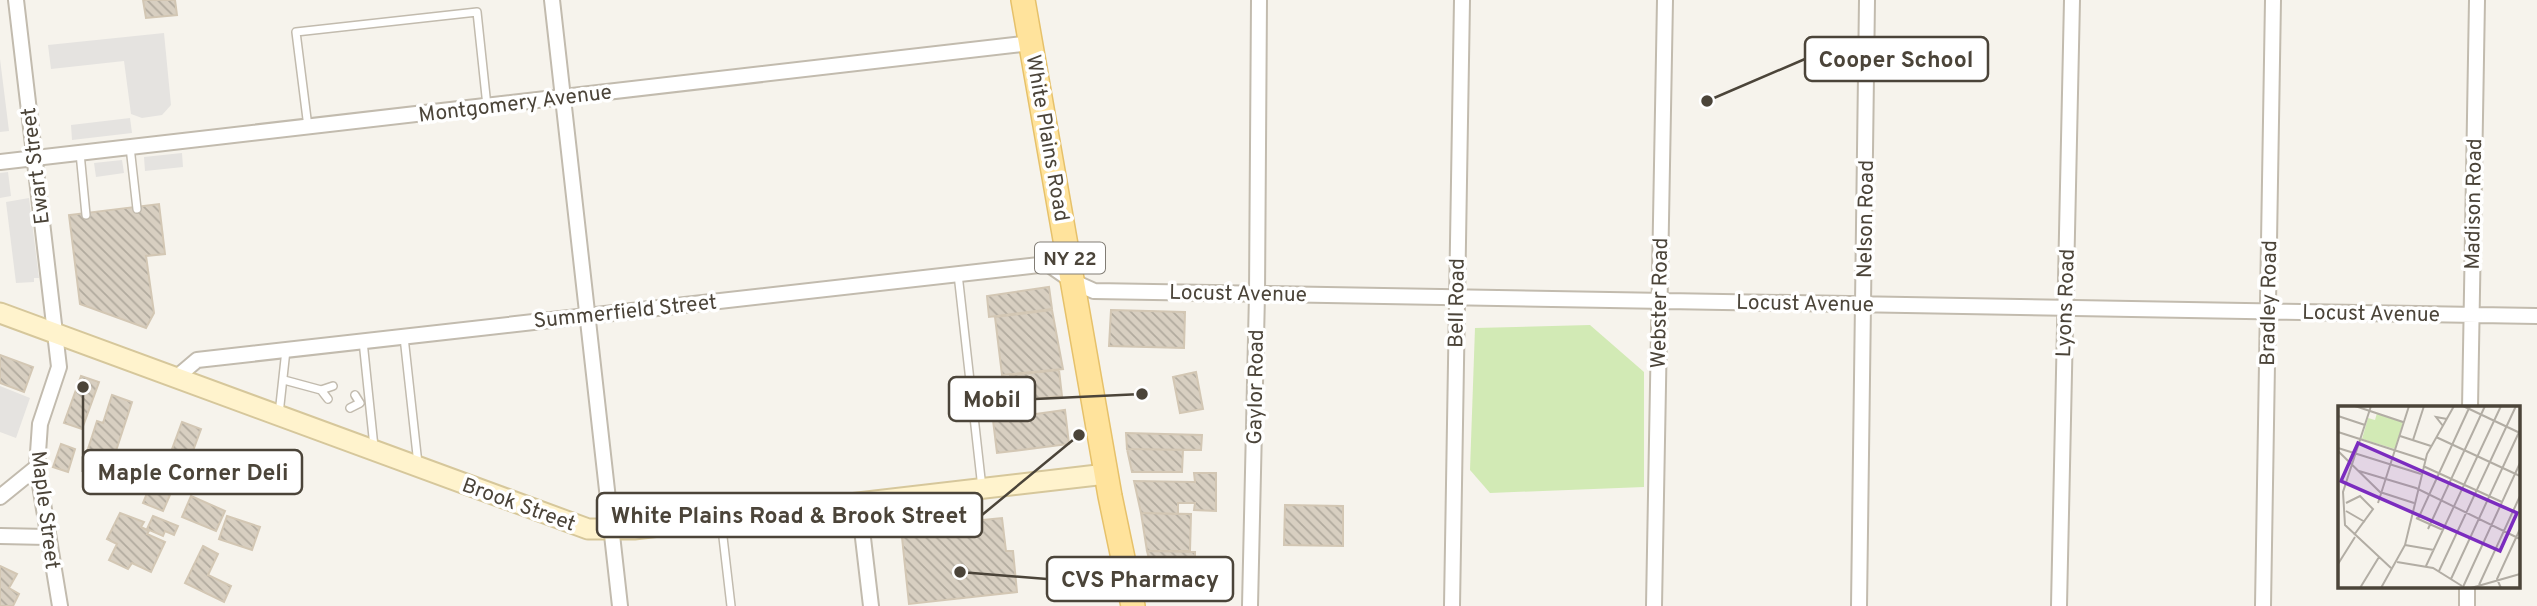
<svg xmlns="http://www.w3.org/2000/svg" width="2537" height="606" font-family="Overpass,sans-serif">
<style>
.garden{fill:#d2eab5}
.parking{fill:#e5e3e0}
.building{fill:url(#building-back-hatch);stroke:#d3c7b4;stroke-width:2}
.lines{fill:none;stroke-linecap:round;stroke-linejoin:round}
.lane-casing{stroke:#c2bbae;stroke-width:10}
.street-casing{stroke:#c2bbae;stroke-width:18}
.secondary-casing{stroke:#d6c79b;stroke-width:23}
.primary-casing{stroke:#e6c16a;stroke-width:26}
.lane{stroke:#fff;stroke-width:7}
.street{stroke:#fff;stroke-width:14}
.secondary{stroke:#fff3cd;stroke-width:19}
.primary{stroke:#ffe39c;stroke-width:23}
.labels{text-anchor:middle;stroke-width:7;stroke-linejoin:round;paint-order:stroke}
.shield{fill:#fff;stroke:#817c74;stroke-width:2}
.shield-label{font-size:19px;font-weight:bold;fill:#4b4439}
.street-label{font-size:21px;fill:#4b4439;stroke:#fff}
.inset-road{fill:none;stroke:#b2ada4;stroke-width:2}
.view{fill:#7b2cbf;fill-opacity:0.15;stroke:#7b2cbf;stroke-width:3.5}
.inset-edge{fill:none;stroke:#4b4439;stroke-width:3.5}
.leader{fill:none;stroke:#4b4439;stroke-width:2.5}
.callout-dot{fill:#4b4439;stroke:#fff;stroke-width:2.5}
.callout{fill:#fff;stroke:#4b4439;stroke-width:2.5}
.callout-label{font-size:23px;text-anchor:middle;font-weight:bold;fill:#4b4439}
</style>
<defs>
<pattern id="building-back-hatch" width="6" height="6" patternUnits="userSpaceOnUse" patternTransform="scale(1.75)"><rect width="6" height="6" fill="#d8cfc1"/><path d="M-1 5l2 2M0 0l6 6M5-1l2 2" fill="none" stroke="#b1aa9e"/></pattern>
</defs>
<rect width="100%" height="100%" fill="#f6f3ec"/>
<path class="garden" d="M1590,325l54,47v115l-154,6 -20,-23 5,-142z"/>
<path class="parking" d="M164,33l7,72 -9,10 -20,3 -11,-4 -7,-53 -73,8 -3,-24z
M0,59l9,72 -9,1z
M130,118l2,15 -60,7 -1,-15z
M182,153l1,14 -38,4 -1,-14z
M122,160l2,13 -28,4 -2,-14z
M8,172l3,24 -11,2v-25z
M29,198l10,80h-5v4l-18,1 -10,-81z
M0,386l30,12 -14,40 -16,-6z"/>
<path class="building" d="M143,0h32l2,15 -31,3z
M159,204l6,50 -19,2 8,57 -8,15 -66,-24 -11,-89z
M1049,287l3,22 -63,8 -2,-21z
M1052,310l11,59 -61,6 -7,-58z
M1111,310l74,2 -1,36 -75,-2z
M0,355l33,12 -9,25 -24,-9z
M1059,370l3,26 -49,5 -3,-26z
M1196,372l7,37 -23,4 -7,-36z
M81,376l18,6 -17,47 -18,-6z
M112,395l20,7 -20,61 -26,-8 11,-34 6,2z
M1065,410l4,34 -72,9 -4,-33z
M182,422l19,7 -14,38 4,1 -4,11 -23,-8z
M1126,433l76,2 -1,15 -74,-1z
M61,444l14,5 -7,23 -15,-5z
M1127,449l56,1 -1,22h-50z
M1194,473h22v38l-22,-1 1,-7h-17v11l-37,-1 -7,-32 61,1z
M150,486l20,9 -7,16 -20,-8z
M191,496l34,15 -9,20 -34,-14z
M1285,505l58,1v40l-59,-1z
M120,513l24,9 -3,5 8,4 -2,3 18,8 -14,30 -19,-9 -4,6 -19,-9 8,-16 -10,-5z
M1141,513l50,1 -1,37h-43z
M153,516l25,10 -4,9 -9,-4 -2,5 -16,-7z
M227,516l33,11 -8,23 -33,-11z
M1002,518l4,33h7l4,41 -108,12 -8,-76z
M203,546l15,8 -10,21 23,11 -7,16 -39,-19z
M1147,551l48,1v23l-42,-1z
M0,566l17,8 -8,14 10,6 -6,12h-13z"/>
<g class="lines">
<defs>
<path id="lane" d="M308,127l-12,-95 181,-20 10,94
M130,147l7,62
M80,153l6,62
M958,274l24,214
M404,337l14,127
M363,341l11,106
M284,380l37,10 7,9
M321,390l12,-4
M350,408l10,-5 -5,-8
M279,414l7,-64
M721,520l10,86"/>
<path id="street" d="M16,0l43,367 -19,57 -3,43 23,139
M552,0l68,606
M0,162l1031,-119
M177,377l20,-17 851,-96 26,18 20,9 1443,25
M2470,408l7,-408
M0,497l37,-30
M859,504l12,102
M0,536l47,1
M1250,606l7,-312 2,-294
M1452,606l10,-606
M1654,606l11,-606
M1859,606l8,-606
M2059,606l13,-606
M2263,606l10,-606
M2467,606v-19"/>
<path id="secondary" d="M0,313l588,216h46l472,-55"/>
<path id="primary" d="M1023,0l87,496 23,110"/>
</defs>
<use href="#lane" class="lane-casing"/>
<use href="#street" class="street-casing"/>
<use href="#secondary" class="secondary-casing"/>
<use href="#primary" class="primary-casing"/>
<use href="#lane" class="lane"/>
<use href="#street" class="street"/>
<use href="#secondary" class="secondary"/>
<use href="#primary" class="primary"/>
</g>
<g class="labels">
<rect class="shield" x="1035" y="242.5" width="70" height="31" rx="5"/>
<g class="shield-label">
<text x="1070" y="265">NY 22</text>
</g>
<g class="street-label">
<text transform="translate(515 103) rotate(-7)" y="7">Montgomery Avenue</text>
<text transform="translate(1048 138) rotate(80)" y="7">White Plains Road</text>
<text transform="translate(35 166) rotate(-97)" y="7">Ewart Street</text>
<text transform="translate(2473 204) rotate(-89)" y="7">Madison Road</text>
<text transform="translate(1865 219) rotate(-89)" y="7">Nelson Road</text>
<text transform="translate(1238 293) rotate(1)" y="7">Locust Avenue</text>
<text transform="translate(1456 303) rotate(-89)" y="7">Bell Road</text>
<text transform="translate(1659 303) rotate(-89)" y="7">Webster Road</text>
<text transform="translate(1805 303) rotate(1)" y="7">Locust Avenue</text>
<text transform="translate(2065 303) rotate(-88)" y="7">Lyons Road</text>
<text transform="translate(2268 303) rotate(-89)" y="7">Bradley Road</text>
<text transform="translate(625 311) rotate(-6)" y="7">Summerfield Street</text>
<text transform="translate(2371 313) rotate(1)" y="7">Locust Avenue</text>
<text transform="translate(1255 387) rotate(-89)" y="7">Gaylor Road</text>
<text transform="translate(519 504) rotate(20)" y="7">Brook Street</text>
<text transform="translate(46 510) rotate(83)" y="7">Maple Street</text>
</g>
</g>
<g transform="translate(2338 406)">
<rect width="182" height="182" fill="#f6f3ec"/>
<path d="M39,7l26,9 -8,27 -33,-10 6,-21 7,2z" fill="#d2eab5"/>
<path class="inset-road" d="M17,0l48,16M33,0l-28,86 2,33 46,43M125,0l57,27M0,10l27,9M105,20l-7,-9 11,2M0,26l87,28M62,30l31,10M98,31l84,39M75,34l11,-34M0,42l83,26M0,45l42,41 34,11M85,60l79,36M21,65l57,17 104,51M8,97l14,-7 13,13 -19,26M40,97l31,-97M8,105l19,11M78,112l27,12M80,113l52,-113M90,123l57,-123M67,139l29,5M59,156l36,6 29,18M0,158l17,-27M88,160l75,-160M101,165l77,-165M113,173l69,-149M141,179l41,-89M125,181l57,-124M22,182l19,-31M43,182l24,-43 22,-91 27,-48M133,182l49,-14M163,182l-4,-9 23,-50"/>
<path class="view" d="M20,37l159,70 -17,38 -159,-70z"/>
<rect width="182" height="182" class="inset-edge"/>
</g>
<path class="leader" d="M1707 101L1805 59M1142 394L1035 399M83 387L83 472M1079 435L982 515M960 572L1047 579"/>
<g class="callout-dot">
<circle cx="1707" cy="101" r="7"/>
<circle cx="1142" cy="394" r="7"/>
<circle cx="83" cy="387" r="7"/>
<circle cx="1079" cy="435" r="7"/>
<circle cx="960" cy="572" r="7"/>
</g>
<g class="callout">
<rect x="1805" y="37" width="183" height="44" rx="7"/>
<rect x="949" y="377" width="86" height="44" rx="7"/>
<rect x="83" y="450" width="219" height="44" rx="7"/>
<rect x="597" y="493" width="385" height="44" rx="7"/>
<rect x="1047" y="557" width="186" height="44" rx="7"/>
</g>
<g class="callout-label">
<text x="1896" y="67">Cooper School</text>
<text x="992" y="407">Mobil</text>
<text x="193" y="480">Maple Corner Deli</text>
<text x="789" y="523">White Plains Road &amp; Brook Street</text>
<text x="1140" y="587">CVS Pharmacy</text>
</g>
</svg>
